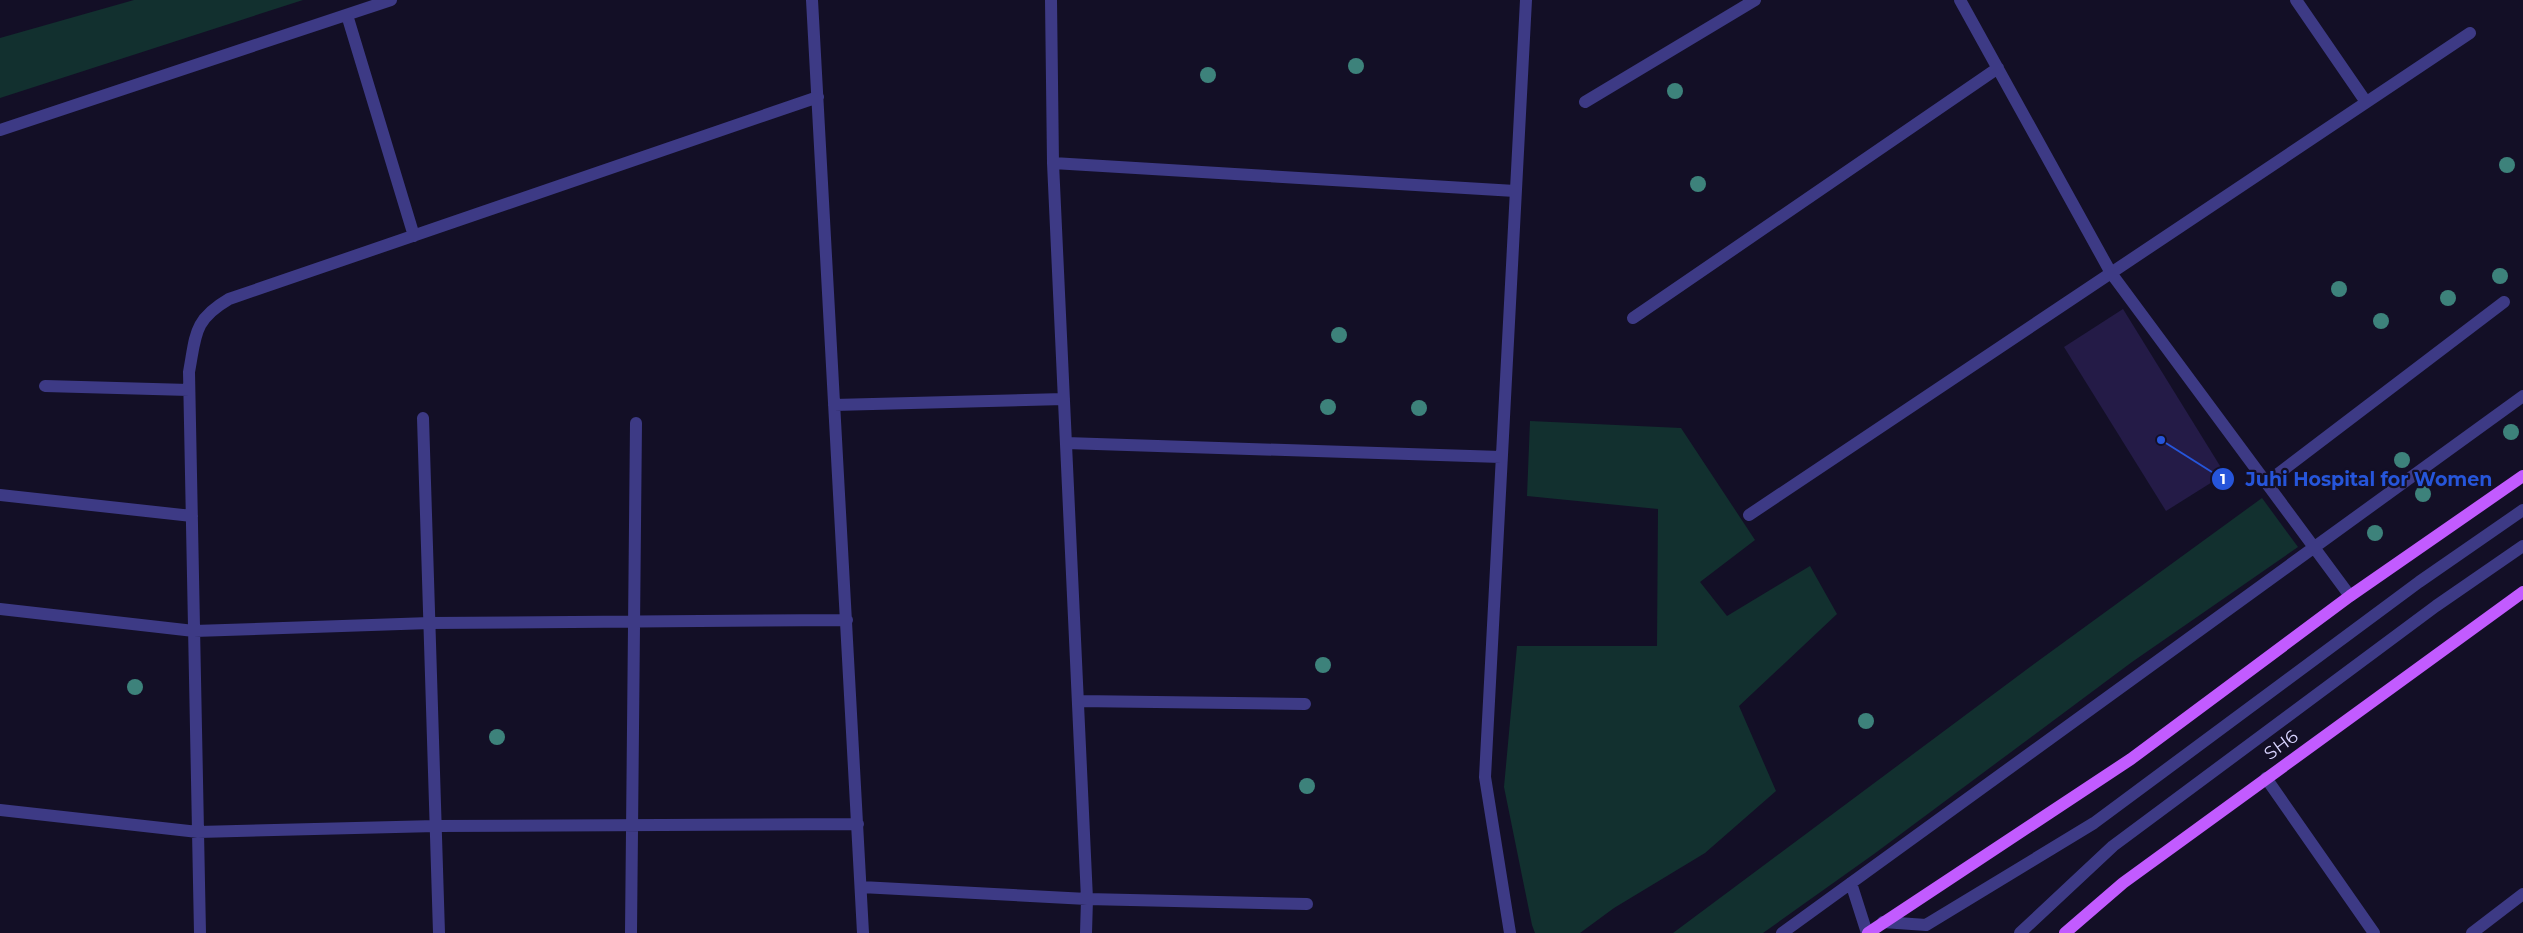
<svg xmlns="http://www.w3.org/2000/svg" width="2523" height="933" font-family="Montserrat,sans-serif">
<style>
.green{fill:#12302f}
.building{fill:#241b47}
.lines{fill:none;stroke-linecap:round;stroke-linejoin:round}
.minor{stroke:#3d3a85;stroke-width:12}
.major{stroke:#c25bff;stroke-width:12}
.tree{fill:#3d827b}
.labels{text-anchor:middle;stroke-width:4.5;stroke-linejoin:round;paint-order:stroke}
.street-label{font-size:18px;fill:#d9d4ff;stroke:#130f26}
.leader{fill:none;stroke:#2655da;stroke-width:2}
.callout-dot{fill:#2655da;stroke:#130f26;stroke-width:2}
.mark-label{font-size:15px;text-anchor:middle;font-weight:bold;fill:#fff}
.callout-label{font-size:19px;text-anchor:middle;font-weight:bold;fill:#2655da;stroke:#130f26;stroke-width:4.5;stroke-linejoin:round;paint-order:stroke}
</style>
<rect width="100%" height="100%" fill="#130f26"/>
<path class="green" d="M134,0h169l-303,98v-60z
M1530,421l151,7 74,112 -55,42 27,34 83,-50 27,48 -98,92 37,85 -71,62 -91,55 -34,25h-45l-3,-8 -28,-138 13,-141h140l1,-137 -131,-13z
M2262,498l36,49 -166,115 -258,192 -111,79h-90l361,-269z"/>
<path class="building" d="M2123,309l102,165 -59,37 -102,-164z"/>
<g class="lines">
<path class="minor" d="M812,0l51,933
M1051,0l2,163 34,736 -1,34
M1960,0l151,273 239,323
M2296,0l70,102
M347,15l67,221
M1585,102l170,-102
M0,130l391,-130
M1053,163l462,28
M1633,318l365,-250
M45,386l144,4
M834,405l230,-6
M423,418l16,515
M1066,443l435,14
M2266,483l238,-181
M0,495l192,21
M1749,515l721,-482
M0,609l194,22 236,-8 417,-3
M1078,701l227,3
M2266,778l108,155
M0,810l198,22 238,-6 422,-2
M1851,883l16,50
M861,887l226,12 220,5
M1883,922l43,3 168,-102 325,-241 104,-72
M200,933l-11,-561c7,-37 4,-52 40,-73l589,-202
M631,933l5,-510
M1510,933l-25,-156 41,-777
M1782,933l741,-537
M2020,933l93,-87 323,-240 87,-60
M2472,933l51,-39"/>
<path class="major" d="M1868,933l263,-174 219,-163 173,-120
M2065,933l58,-50 400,-291"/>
</g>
<g class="tree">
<circle cx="1356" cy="66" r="8"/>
<circle cx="1208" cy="75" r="8"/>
<circle cx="1675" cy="91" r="8"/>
<circle cx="2507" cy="165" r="8"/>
<circle cx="1698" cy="184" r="8"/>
<circle cx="2500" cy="276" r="8"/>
<circle cx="2339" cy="289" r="8"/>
<circle cx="2448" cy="298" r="8"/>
<circle cx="2381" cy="321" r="8"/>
<circle cx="1339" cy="335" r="8"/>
<circle cx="1328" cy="407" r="8"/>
<circle cx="1419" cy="408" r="8"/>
<circle cx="2511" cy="432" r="8"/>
<circle cx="2402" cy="460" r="8"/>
<circle cx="2423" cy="494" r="8"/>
<circle cx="2375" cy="533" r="8"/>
<circle cx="1323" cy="665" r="8"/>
<circle cx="135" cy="687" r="8"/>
<circle cx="1866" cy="721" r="8"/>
<circle cx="497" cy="737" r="8"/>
<circle cx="1307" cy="786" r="8"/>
</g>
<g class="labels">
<g class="street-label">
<text transform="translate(2281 745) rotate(-36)" y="6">SH6</text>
</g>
</g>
<path class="leader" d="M2161 440L2223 479"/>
<g class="callout-dot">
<circle cx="2161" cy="440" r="5"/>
<circle cx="2223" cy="479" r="12"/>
</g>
<g class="mark-label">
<text x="2223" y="484">1</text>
</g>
<g class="callout-label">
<text x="2369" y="486">Juhi Hospital for Women</text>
</g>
</svg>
